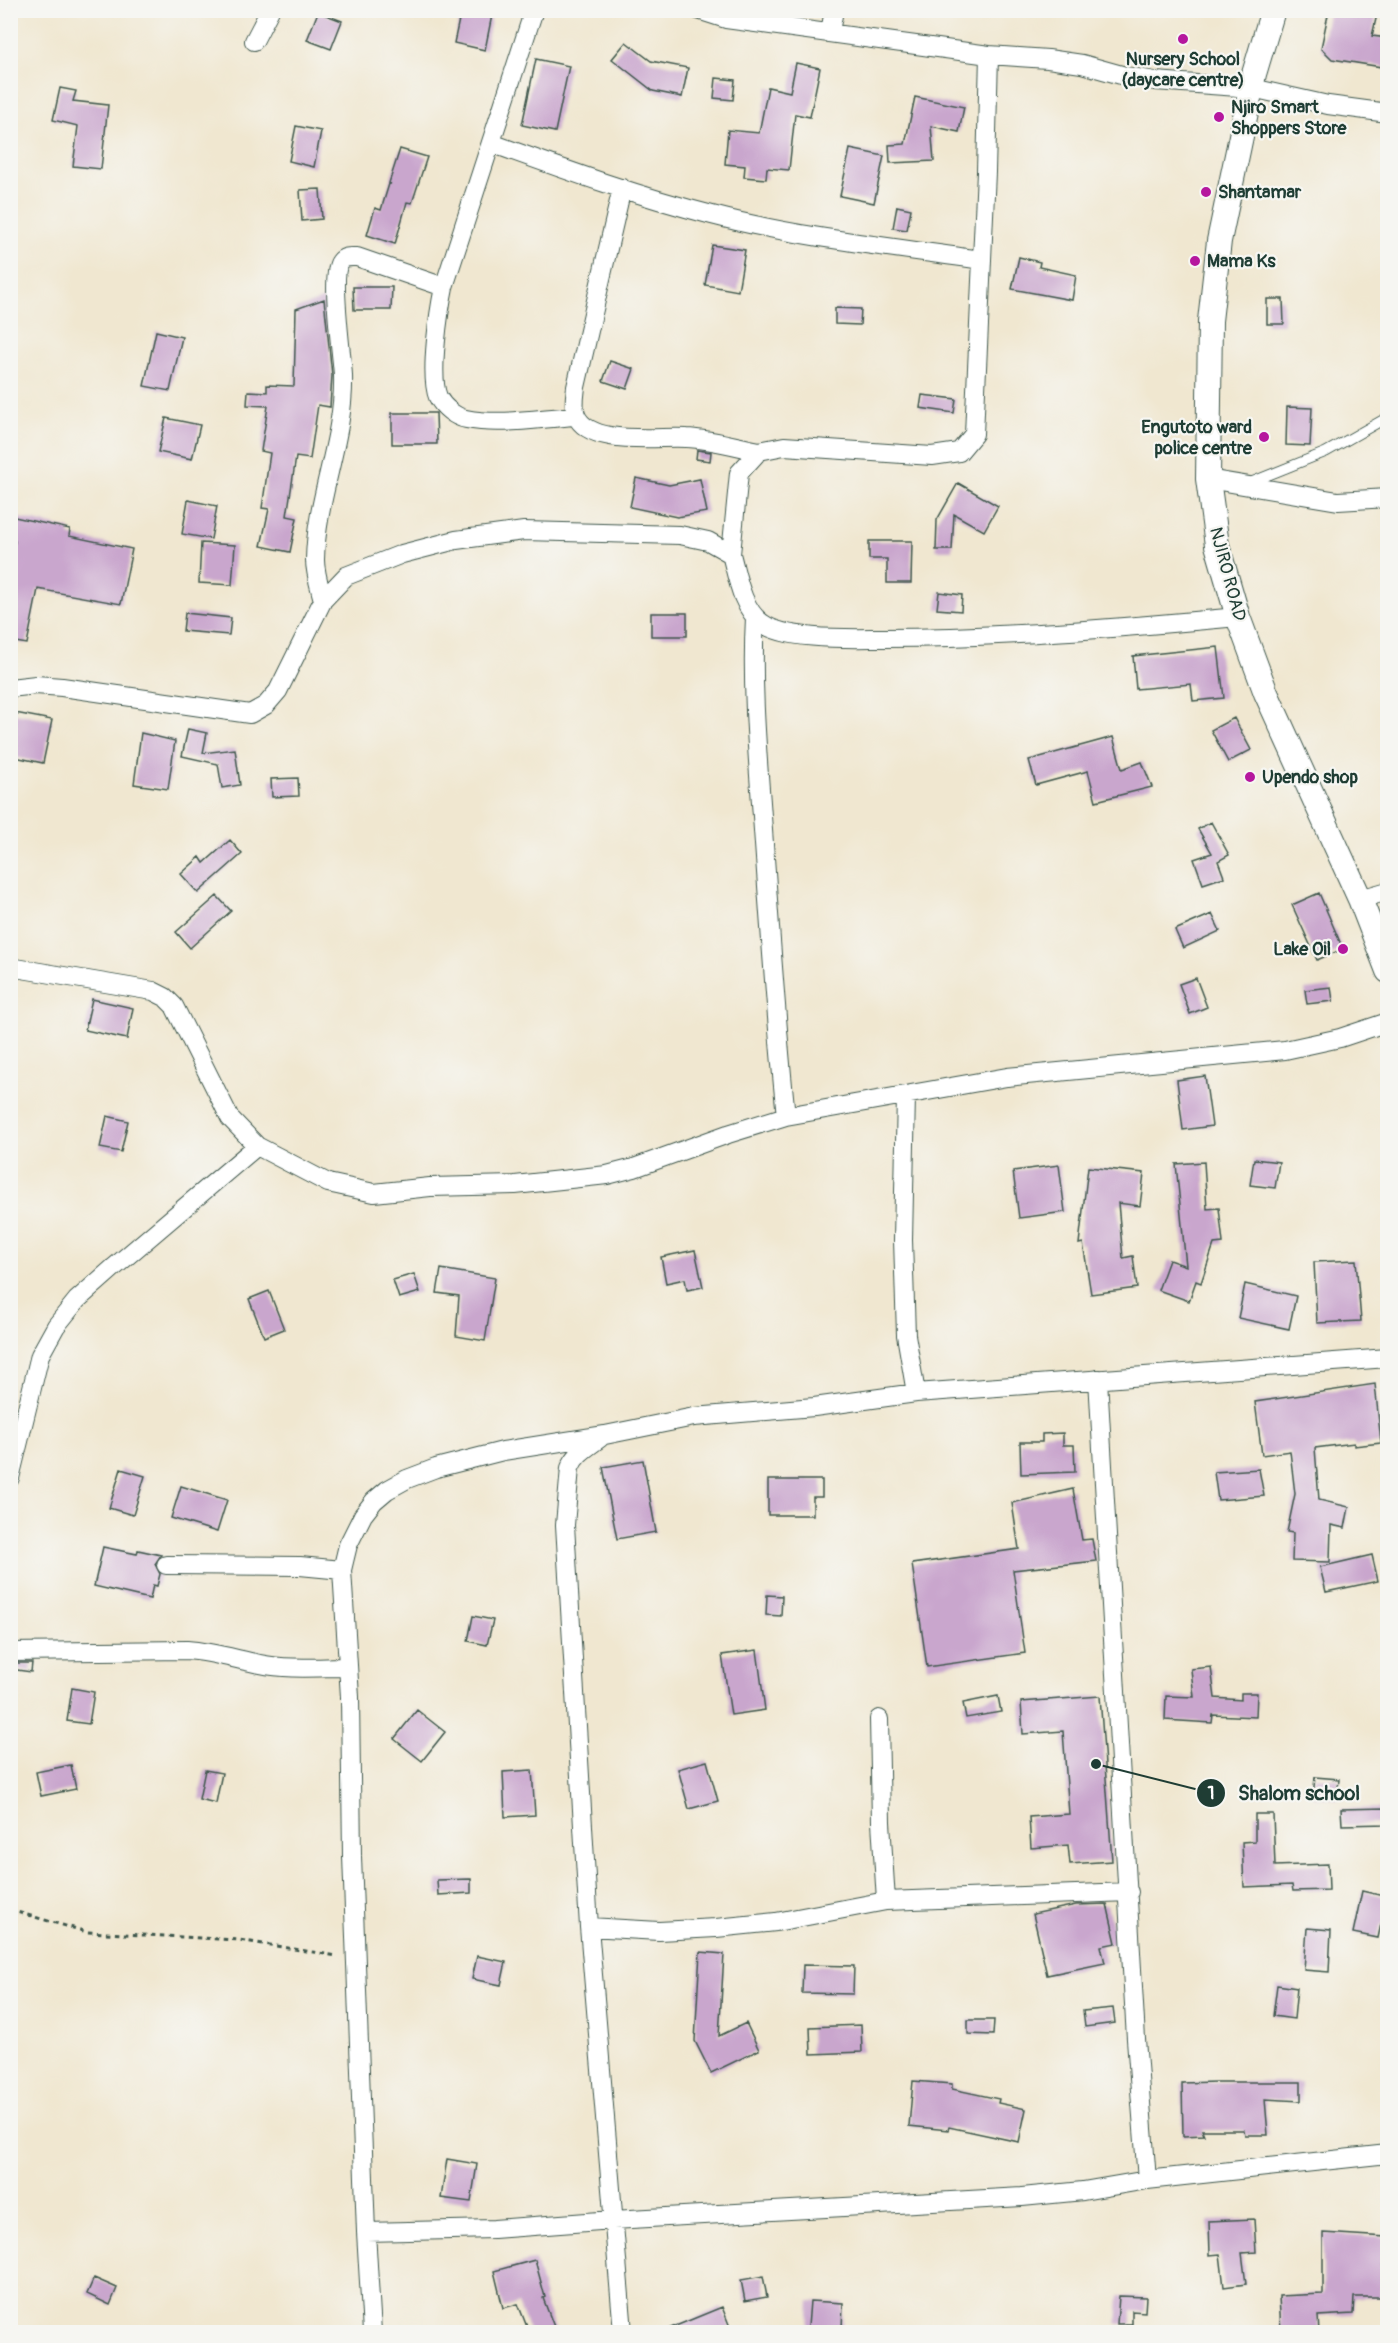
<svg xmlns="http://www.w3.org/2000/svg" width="1398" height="2343" font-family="Pangolin,sans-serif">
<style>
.building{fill:#c9a6cd}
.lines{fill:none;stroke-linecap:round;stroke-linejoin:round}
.lane-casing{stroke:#3e564b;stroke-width:11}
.street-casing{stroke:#3e564b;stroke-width:20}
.secondary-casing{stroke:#3e564b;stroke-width:26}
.path{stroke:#3e564b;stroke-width:3;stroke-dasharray:4.5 4.5;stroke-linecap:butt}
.lane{stroke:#fff;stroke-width:9}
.street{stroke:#fff;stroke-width:18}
.secondary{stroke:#fff;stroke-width:24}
.poi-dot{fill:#b5179e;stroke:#f6f6f2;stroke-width:2}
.labels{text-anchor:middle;stroke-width:4.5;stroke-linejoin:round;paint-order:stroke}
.poi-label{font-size:18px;font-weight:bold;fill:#1f3d34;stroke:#f6f6f2;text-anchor:start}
.street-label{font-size:18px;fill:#1f3d34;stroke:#f6f6f2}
.leader{fill:none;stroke:#1f3d34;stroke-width:2}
.callout-dot{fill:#1f3d34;stroke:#f6f6f2;stroke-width:2}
.mark-label{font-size:18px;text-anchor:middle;font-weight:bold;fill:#fff}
.callout-label{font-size:20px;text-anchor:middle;font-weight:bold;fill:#1f3d34;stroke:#f6f6f2;stroke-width:4.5;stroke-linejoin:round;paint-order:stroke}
</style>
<rect width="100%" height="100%" fill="#f6f6f2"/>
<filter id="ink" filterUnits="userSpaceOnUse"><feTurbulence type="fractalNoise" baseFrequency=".0167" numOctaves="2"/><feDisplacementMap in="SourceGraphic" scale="12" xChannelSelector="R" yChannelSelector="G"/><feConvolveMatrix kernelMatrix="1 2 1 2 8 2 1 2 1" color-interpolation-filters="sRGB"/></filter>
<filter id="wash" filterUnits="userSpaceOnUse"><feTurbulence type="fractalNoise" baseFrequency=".008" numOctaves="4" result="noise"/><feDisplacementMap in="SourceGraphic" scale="24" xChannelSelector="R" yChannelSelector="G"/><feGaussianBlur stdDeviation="1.35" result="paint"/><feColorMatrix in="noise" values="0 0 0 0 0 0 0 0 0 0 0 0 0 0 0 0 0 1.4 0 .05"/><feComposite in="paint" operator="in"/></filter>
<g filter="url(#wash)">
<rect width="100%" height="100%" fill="#f0e7d0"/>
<g id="blocks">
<path class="building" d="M461,10h32l-8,40 -31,-7z
M1329,10h49l-6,26 16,2v30l-56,-9 -11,-11z
M318,12l24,9 -11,28 -24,-9z
M626,42l25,19 37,7 -6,29 -29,-6 -41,-32z
M536,59l33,7 -14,66 -33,-7z
M796,63l24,5 -10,49 -15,-3 -6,56 -22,-2 -1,11 -22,-2 1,-11 -20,-2 3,-34 31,3 9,-46 22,5z
M716,78l19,2 -2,20 -19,-2z
M60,88l16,3 -3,10 35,4 -7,64 -28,-3 5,-40 -25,-6z
M915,97l49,10 -5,25 -28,-6 3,35 -44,2 -1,-18 16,-1z
M296,126l25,5 -7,36 -25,-6z
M400,149l27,8 -15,46 -5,-1 -12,42 -28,-9 8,-27 6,2 8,-26h2l-2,-1z
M850,149l34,7 -10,47 -34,-7z
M320,189l2,30 -20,2 -2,-31z
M897,206l14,3 -4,21 -14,-2z
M712,245l33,5 -7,41 -33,-6z
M1019,257l21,5 -1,5 37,8 -4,25 -60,-11z
M353,287h39l-1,23h-37z
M324,299l8,76 -2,32 -12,-2 -8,54 -14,-2 -9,59 10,2 -7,34 -29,-6 8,-37 -7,-1 8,-55 -9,-2 7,-45 -21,-1 1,-14 19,1v-7l27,1 2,-77z
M1267,299h16l1,25h-17z
M835,308l26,1 -1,16 -25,-1z
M156,331l26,6 -12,54 -26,-5z
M610,361l24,8 -7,20 -24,-8z
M922,395l34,4 -2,14 -34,-5z
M1287,407l25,1 -2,38 -24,-1z
M392,413h44l1,31h-45z
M166,418l34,7 -8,34 -34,-7z
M697,450l14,2 -1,9 -14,-2z
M636,478l33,7 31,-6 7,33 -30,5 -47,-10z
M958,483l40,23 -14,25 -30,-17 -2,36h-16l1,-30z
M188,500l29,6 -6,33 -29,-5z
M10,516l60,13 -1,7 63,13 -11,55 -83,-15 -11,55 -17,-3v-74l5,-26 -5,-1z
M869,541h43l-1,42h-24v-24h-18z
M201,543l34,2 -3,40 -33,-2z
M939,592l23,3 -1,16 -24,-2z
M185,613l46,5 -2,17 -46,-4z
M651,613h36v23h-36z
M1218,647l6,51 -31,3 -2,-17 -55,5 -3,-33z
M10,712l42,8 -9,43 -33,-7z
M1234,718l17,32 -23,12 -17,-32z
M188,729l19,4 -4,20 32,-4 5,36 -18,3 -4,-24 -36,-8z
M141,733l34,8 -7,48 -34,-5z
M1113,737l9,32 20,-7 10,25 -56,14 -8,-30 -52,14 -7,-25z
M298,778l1,18 -27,1 -1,-18z
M1211,822l18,33 -11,6 6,16 -21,7 -9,-25 18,-6 -14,-24z
M230,840l12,14 -44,39 -17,-19 19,-17 4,6z
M1319,893l24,56 -26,11 -25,-55z
M217,896l14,15 -41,37 -14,-16z
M1212,914l8,17 -37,17 -8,-18z
M1196,978l11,29 -17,7 -11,-30z
M1331,987l2,14 -26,3 -2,-14z
M92,999l41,9 -6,31 -42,-9z
M1205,1076l7,50 -29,4 -6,-50z
M107,1116l21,5 -7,31 -21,-4z
M1254,1159l25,3 -4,26 -25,-3z
M1204,1162l3,47 12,-1 4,35 -9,1 -13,39 -5,-2 -7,20 -31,-11 11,-30 17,6 -10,-102z
M1059,1165l6,47 -46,6 -6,-47z
M1088,1167l56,6 -4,33 -22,-3 5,55 10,-2 4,32 -46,6 -8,-51 -4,1z
M695,1250l8,37 -16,3 -2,-11 -19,4 -5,-26z
M1356,1260l5,61 -44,2 -3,-61z
M441,1269l54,9 -10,63 -29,-5 3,-40 -22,-3z
M414,1274l6,18 -21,6 -6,-18z
M1245,1284l51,12 -7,33 -51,-11z
M269,1291l15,38 -20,8 -15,-38z
M1375,1384l6,59 -27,3v-3l-39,5 4,52 30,7 -4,21 -14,-3 -1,37 -38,-1 1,-28 -6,-1 8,-38 -5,-43 -28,4 -7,-53z
M1063,1433v12h11l1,27 -54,2 -1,-32h22v-8z
M643,1460l13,72 -39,7 -14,-72z
M121,1469l24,7 -12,39 -24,-7z
M1259,1469l5,27 -46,4 -4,-28z
M768,1480h54v17h-9v18h-45z
M181,1486l46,14 -10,32 -46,-14z
M1073,1489l9,51 10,-1 4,22 -83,9 12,83 -98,14 -15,-103 107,-15 -7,-46z
M103,1547l34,7 1,-4 23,5 -6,9 5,10 -3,12 -4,-1 -3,14 -56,-13z
M1372,1555l6,26 -52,11 -6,-25z
M767,1595l15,1 -1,20 -15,-1z
M473,1616l20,4 -6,25 -19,-4z
M757,1650l8,60 -34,5 -9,-60z
M10,1663h22l-1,9 -21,-3z
M1211,1667l4,31 26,2v-7h16l-1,24 -43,-2 -1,8 -47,-3 1,-24 28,1 -3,-28z
M72,1688l22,4 -5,32 -22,-3z
M998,1696l3,16 -35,6 -3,-15z
M1100,1696l12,165 -42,3 -2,-19 -37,3 -2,-31 40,-3 -6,-83 -40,3 -2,-32z
M417,1710l28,22 -23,29 -28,-22z
M707,1761l11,40 -29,8 -11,-40z
M71,1765l5,24 -35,7 -5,-24z
M205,1770l17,3 -6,30 -17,-4z
M532,1770l3,45 -30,2 -2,-45z
M1315,1777l24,2 -2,20 -24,-2z
M1387,1808v16l-45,1 -1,-16z
M1255,1814h18l2,52 53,-2 1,26 -36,1 -1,-6 -48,2 -2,-45 13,-1z
M471,1879v14l-33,2 -1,-15z
M1362,1891l26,6v28l-7,-1 -3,14 -25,-5z
M1107,1904l9,39 -15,3 4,17 -58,12 -14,-61 43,-9z
M1307,1928l24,2 -2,42 -25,-2z
M700,1952l24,2 -5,82 27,-13 13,27 -48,23 -16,-32z
M477,1956l29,6 -5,23 -29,-6z
M803,1965l51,1 -1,28 -51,-1z
M1277,1985l20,3 -3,31 -21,-3z
M1113,2008l2,15 -30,4 -2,-16z
M968,2020h26l-1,15 -25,-1z
M861,2025l1,27 -51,2 -1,-27z
M913,2081l39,3v5l47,10 -1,4 28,6 -7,33 -70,-15 -1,3 -39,-4z
M1216,2082h85v19l-36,-2 3,36h-23l-1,-5h-42l2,5 -21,1 -1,-53z
M447,2159l30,5 -6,38 -30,-4z
M1254,2219l2,33 -14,1 4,31 -22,3 -4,-33 -10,1 -1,-34z
M1323,2233l63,4 -5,60h-27l-1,17 -35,2 1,16h-38l-2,-36 44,-2z
M535,2260l10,37 -2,1 13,34h-27l-11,-28 -15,4 -9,-37z
M763,2276l4,21 -22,4 -4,-21z
M94,2278l23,10 -7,17 -23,-11z
M1119,2296l27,1 -1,15 -13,-1v13h-15z
M810,2301l33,2 -1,26 -34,-2z
M722,2307l10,25h-71z"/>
</g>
</g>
<g filter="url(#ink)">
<use href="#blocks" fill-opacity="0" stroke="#3e564b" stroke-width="1.5"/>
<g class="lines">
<defs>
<path id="lane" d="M1249,483l77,-31 62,-35"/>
<path id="street" d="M534,10l-90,277c-5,24 -15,88 -6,110 5,10 17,20 28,22 35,7 75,-1 110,-3
M698,10l28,9 263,36 59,4 34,5 43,12 30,5 97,7 76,17 60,8
M830,32l4,-22
M254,41l16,-31
M491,143c72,26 146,53 221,72 88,23 180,32 270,45
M622,188l-46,199c-1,9 -3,19 0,28 13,32 82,21 110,23 24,1 49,8 73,13
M1208,479l130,22 50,-3
M731,554l8,-81 20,-22 25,-5 148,10 27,-4 15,-18 12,-262 3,-117
M323,600c-3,-12 -8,-27 -8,-40 1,-63 30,-122 28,-185 -1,-20 -13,-100 -3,-113 4,-6 10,-5 17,-5l87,30
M755,617c-4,71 3,142 8,213 7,96 13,191 23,286
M10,688l26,-3 26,2 188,27 16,-9 12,-14 45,-91 23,-24 56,-22 54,-14 68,-9 156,4 28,6 23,13c6,22 11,55 31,69 24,18 91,15 121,15 118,0 237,-10 355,-21
M1360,899l28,-8
M10,967l143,24 12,6 9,9 56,112 27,28 71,37 46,10 56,-6 85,-2 92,-10 27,-7 94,-34 58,-18 221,-39 278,-27 55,-12 48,-16
M906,1095l-3,145 3,95 10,58
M1098,1379l38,660 11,141
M600,1438c-12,9 -25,16 -30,30l-5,57 24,402 34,405
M10,1478l30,-123 16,-29 21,-26 35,-31 145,-123
M166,1565l134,1 42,4
M10,1652l177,-2c26,2 48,9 73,14 29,6 59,3 88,3
M879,1719l2,103 5,79
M589,1927l70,4 57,-3 60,-6 110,-21 243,-9
M366,2232l128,-3 119,-9 409,-23 61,-6 64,-11 241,-26
M372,2332l-6,-100 -14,-376 -2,-159 -8,-127 6,-25 15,-30 11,-14 13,-11 20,-11 29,-11 67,-17 102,-16 89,-18 120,-10 102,-14 472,-35"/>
<path id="secondary" d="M1273,10l-19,64 -35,167 -9,80 -2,158 9,66 21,72 28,76 94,206 28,72"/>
</defs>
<use href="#lane" class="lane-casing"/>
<use href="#street" class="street-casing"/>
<use href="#secondary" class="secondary-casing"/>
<path class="path" d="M10,1910l77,22 152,8 98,16"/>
<use href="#lane" class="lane"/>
<use href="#street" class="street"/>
<use href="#secondary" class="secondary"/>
</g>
</g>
<g class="poi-dot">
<circle cx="1183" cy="39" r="6"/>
<circle cx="1219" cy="117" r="6"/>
<circle cx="1206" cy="192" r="6"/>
<circle cx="1195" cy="261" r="6"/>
<circle cx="1264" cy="437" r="6"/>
<circle cx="1250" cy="777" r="6"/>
<circle cx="1343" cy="949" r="6"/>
</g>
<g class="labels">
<g class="poi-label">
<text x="1183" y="65" text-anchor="middle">Nursery School<tspan x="1183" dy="21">(daycare centre)</tspan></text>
<text x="1231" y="113">Njiro Smart<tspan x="1231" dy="21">Shoppers Store</tspan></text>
<text x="1218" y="198">Shantamar</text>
<text x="1207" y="267">Mama Ks</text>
<text x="1252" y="433" text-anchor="end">Engutoto ward<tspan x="1252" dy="21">police centre</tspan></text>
<text x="1262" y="783">Upendo shop</text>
<text x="1331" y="955" text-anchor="end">Lake Oil</text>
</g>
<g class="street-label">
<text transform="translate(1228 574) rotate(75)" y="6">NJIRO ROAD</text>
</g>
</g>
<path class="leader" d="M1096 1764L1211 1793"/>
<g class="callout-dot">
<circle cx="1096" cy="1764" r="6"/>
<circle cx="1211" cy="1793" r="15"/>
</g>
<g class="mark-label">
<text x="1211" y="1799">1</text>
</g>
<g class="callout-label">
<text x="1299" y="1800">Shalom school</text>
</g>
<rect width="1398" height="2343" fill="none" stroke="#f6f6f2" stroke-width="36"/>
</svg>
